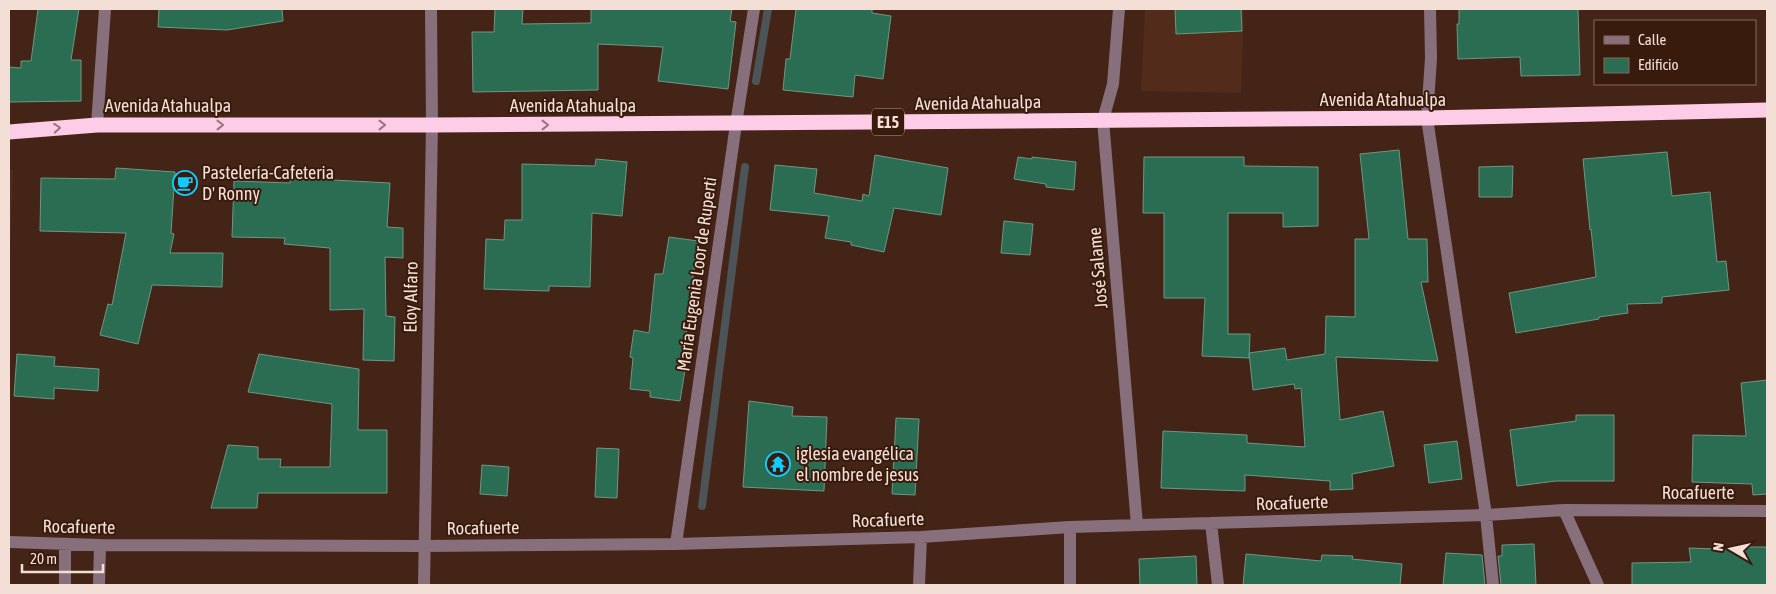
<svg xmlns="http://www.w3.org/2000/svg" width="1776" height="594" font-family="'Asap Condensed',sans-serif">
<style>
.built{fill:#522b1a}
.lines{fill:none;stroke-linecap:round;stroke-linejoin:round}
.stream{stroke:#4c5457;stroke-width:8}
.building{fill:#2b6d52;stroke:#6e9783}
.minor{stroke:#876f7c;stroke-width:12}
.highway{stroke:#fdcce7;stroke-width:15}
.oneway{stroke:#9b747a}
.labels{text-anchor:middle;stroke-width:4;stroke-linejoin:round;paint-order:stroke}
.shield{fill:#391b0d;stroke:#bca49a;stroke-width:1}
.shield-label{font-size:16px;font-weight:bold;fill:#f4dfd6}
.street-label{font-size:18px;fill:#f4dfd6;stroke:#391b0d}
.poi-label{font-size:18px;fill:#f4dfd6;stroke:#391b0d;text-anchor:start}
</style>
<rect width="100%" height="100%" fill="#442417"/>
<path class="built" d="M1145,9h99l-3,84 -100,-2z
M9,170h4l-4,121z"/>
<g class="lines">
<path class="stream" d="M756,81l12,-72
M702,506l43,-339"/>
</g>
<path class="building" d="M38,9h41l-8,51h10v41l-72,1v-35l12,1v-7h10z
M159,9h123l1,12 -56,9 -69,-3z
M495,9h28l-1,15 69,-1v-14h141l-2,12 6,1 -8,67 -70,-8 5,-34 -65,-3v46l-125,2 -1,-60h22z
M796,9h76v4l19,3 -8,63 -28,-4 -2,22 -70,-7 3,-31h4z
M1175,9h66l1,22 -66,3z
M1459,9h119l2,66 -59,1 -1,-19 -62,2 -1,-35h2z
M1399,150l9,89h19l1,43h-7l17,79 -102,-4 4,63 43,-9 11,55 -42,8 1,15 -23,1v-9l-85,-6v16l-84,-3 2,-57 84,4v8l58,4 -4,-59 -6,1 -1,-5 -41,6 -4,-37 36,-5 2,12 38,-6 1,-38 29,1v-78h14l-9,-85z
M1667,152l5,44 38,-4 7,70 9,-1 3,29 -67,7v6l-35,1 1,9 -29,4v2l-83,14 -7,-40 87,-16 -5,-48 -1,1 -7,-71z
M875,155l73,13 -7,47 -47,-7 -10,44 -33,-7v-3l-26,-4 4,-22 -59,-6 5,-45 42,4 -3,24 48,8 1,-7 6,2z
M1018,157l14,2v-2l44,5 -2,28 -28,-3v-3l-32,-5z
M1144,157h100v9l74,1v59l-35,1v-14h-55v121h22l-1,24 -47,-2 3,-58h-41v-85h-21z
M596,159l31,3 -5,54 -30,-3 -2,74 -41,-1v5l-65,-2 2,-50 18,1 1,-20h17v-56l73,2z
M1513,166l-1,31h-33v-30z
M116,168l59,4 -4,61 3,1 -4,19h53l-1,34 -70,-2 -14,59 -38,-9 8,-31 4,1 14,-72 -86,-2 1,-53 74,1z
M291,173l42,4v3l57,3 -3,44 16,1v30l-18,-1 1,59 9,1 -1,44 -31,-1 1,-51 -34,1v-62l-46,-4 1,-6 -53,-1 2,-56 56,2z
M1004,221l29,3 -3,31 -29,-2z
M669,237l29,4 -5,37 -2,34 -6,27 3,1 -5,30h2l-5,31 -30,-4v-6l-20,-2 3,-31 -3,-1 4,-27 15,3 6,-59h8z
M17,354l38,3 -1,9 45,3 -1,22 -44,-3v11l-40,-3z
M259,354l100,15 -1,61h29v63h-129l-1,15h-46l17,-63 30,2v12h23l-1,8h50l2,-63 -84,-12z
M1767,380v114l-14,1 -1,-11 -60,-2 1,-47 53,1 -5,-53z
M749,401l44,6 -1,9 35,1 -3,74 -81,-4z
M1576,415h38v66h-58l-39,5 -7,-56 66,-9z
M896,418l23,1 -4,76 -23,-1z
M1457,441l5,38 -33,4 -5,-38z
M597,448l22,1 -2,49 -22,-1z
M482,465l27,2 -2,29 -27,-2z
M1534,544l2,41h-35l-3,-29h4v-11z
M1745,547h22v38h-135v-22l59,-1 -2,-14 56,2z
M1446,553l36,2 3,30h-42z
M1246,554l75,7 1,-6 31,1 -1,3 50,5 -2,21h-157z
M1196,556l1,29h-57l-1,-26z"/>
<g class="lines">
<path class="minor" d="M1119,9l-6,75 -10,36 34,405
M1430,9l1,49 -4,60 59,397 7,70
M97,125l8,-116
M1564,510l34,75
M1211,523l7,62
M1070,527v58
M9,542l91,3 323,1 253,-2 245,-7 149,-10 416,-12 78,-5 203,1
M65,544v41
M676,544l60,-420 18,-115
M99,585l1,-40
M424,585l8,-460 -1,-116
M919,585l2,-48"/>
<path class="highway" d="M9,132l88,-7h335l995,-7 340,-8"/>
</g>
<defs><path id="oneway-chevron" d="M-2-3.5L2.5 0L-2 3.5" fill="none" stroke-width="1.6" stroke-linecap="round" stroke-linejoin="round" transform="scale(1.25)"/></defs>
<g class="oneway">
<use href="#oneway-chevron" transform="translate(220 125)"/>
<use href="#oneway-chevron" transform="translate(382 125)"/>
<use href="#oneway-chevron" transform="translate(545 125)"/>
<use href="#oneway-chevron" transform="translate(57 128) rotate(-4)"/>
</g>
<defs>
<symbol id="cafe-ring" viewBox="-11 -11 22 22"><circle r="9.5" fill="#391b0d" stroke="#12cafb" stroke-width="1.5"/><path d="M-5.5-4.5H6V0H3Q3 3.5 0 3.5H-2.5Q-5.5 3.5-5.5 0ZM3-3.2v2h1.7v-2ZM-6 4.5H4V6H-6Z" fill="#12cafb"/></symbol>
<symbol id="temple-ring" viewBox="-11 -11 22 22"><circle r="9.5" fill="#391b0d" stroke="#12cafb" stroke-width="1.5"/><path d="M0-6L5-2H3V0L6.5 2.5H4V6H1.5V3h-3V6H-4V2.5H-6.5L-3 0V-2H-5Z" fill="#12cafb"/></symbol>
</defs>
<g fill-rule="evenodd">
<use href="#cafe-ring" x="171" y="169" width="28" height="28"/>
<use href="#temple-ring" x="764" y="450" width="28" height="28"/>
</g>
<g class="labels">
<rect class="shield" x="872" y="108.5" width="32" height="27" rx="4"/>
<g class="shield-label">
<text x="888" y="128">E15</text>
</g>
<g class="street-label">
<text x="1383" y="106">Avenida Atahualpa</text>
<text transform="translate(978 103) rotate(-1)" y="6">Avenida Atahualpa</text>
<text x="168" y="112">Avenida Atahualpa</text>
<text x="573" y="112">Avenida Atahualpa</text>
<text transform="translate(1098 268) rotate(-95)" y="6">José Salame</text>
<text transform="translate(697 274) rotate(-82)" y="6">María Eugenia Loor de Ruperti</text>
<text transform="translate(411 297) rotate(-89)" y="6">Eloy Alfaro</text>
<text x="1698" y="499">Rocafuerte</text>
<text transform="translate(1292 503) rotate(-2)" y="6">Rocafuerte</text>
<text transform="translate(888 520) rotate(-2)" y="6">Rocafuerte</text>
<text transform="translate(79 527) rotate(1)" y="6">Rocafuerte</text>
<text transform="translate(483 528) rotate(-1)" y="6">Rocafuerte</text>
</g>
<g class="poi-label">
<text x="202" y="179">Pastelería-Cafeteria<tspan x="202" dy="21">D' Ronny</tspan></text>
<text x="796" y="460">iglesia evangélica<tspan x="796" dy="21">el nombre de jesus</tspan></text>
</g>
</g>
<rect width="1776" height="594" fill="none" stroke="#f4dfd6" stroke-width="20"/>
<rect x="1594" y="20" width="162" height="65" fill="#391b0d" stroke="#84695d"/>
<rect x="1604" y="36" width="25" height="8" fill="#876f7c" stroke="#84695d"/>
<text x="1638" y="45" font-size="15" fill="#f4dfd6">Calle</text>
<rect x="1604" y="58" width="25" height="15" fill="#2b6d52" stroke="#84695d"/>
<text x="1638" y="70" font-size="15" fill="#f4dfd6">Edificio</text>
<g transform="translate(1731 549) rotate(279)" stroke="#391b0d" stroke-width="4" paint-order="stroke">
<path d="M0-4L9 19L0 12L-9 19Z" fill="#f4dfd6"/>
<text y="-8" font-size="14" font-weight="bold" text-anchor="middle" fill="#f4dfd6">N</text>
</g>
<path d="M22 564v8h81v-8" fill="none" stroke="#f4dfd6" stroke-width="2.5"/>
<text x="30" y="564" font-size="15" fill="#f4dfd6" stroke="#391b0d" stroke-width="4" paint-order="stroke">20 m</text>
</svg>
